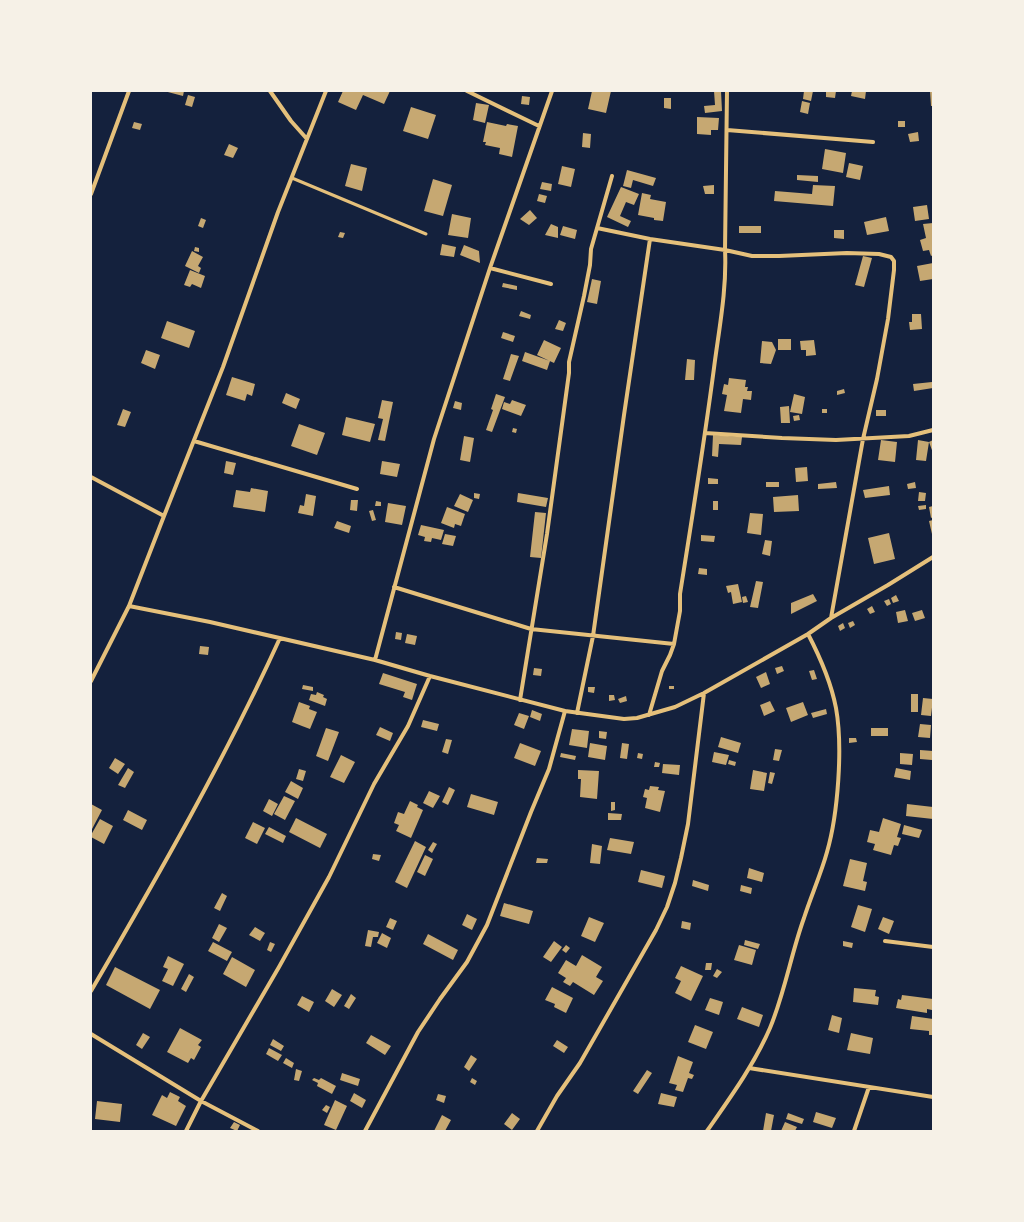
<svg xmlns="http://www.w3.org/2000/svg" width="1024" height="1222" font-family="'Nunito Sans',sans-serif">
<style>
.building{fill:#c6a872}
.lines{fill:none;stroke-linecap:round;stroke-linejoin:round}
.service{stroke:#e5c07b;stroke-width:3}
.minor{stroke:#e5c07b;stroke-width:4}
</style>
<rect width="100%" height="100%" fill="#14213d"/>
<path class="building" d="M164,91h20l-1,5z
M343,91h47l-6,13 -21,-9 -7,15 -18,-8z
M592,91h19l-5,22 -18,-4z
M714,91h7l1,20 -17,2 -1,-7 11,-1z
M804,91h9l-2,10 -8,-2z
M826,91h10l-1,7 -9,-1z
M852,91h14l-1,8 -14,-3z
M930,91h3v15h-2z
M188,95l7,2 -3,10 -7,-2z
M522,96l8,1 -1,8 -8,-1z
M664,98h7v11l-7,-1z
M802,101l8,2 -2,11 -8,-2z
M476,103l13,2 -4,18 -12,-3z
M411,107l25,8 -8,24 -25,-8z
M697,117l22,1 -1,12h-7v5l-14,-1z
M898,121h7v6h-7z
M134,122l8,2 -2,6 -8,-2z
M487,122l19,4 1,-2 11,2 -6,31 -13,-3 1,-6 -15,-3 1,-3h-3z
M918,132l1,9 -9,1 -2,-8z
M583,133l8,1 -1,14 -8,-1z
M229,144l9,4 -5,10 -9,-3z
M825,149l21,4 -3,20 -21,-4z
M849,163l14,3 -3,14 -14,-3z
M351,164l16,4 -5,23 -17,-5z
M562,166l13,3 -4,18 -13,-3z
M627,170l29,8 -3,8 -20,-6 -2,8 -8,-2z
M797,175l21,1v6l-21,-2z
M433,179l19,6 -9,31 -19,-5z
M542,182l10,2 -1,7 -11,-2z
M714,185v9h-9l-2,-8z
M813,185l22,1 -2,20 -59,-5 1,-10 37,3z
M621,187l18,7 -5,11 -8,-3 -6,14 11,5 -3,6 -21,-10z
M642,193l9,2 -1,4 16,3 -3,19 -9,-1v-2l-16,-3z
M539,194l8,2 -2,7 -8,-2z
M927,205l2,14 -14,2 -2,-14z
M530,210l7,8 -8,7 -9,-6z
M452,214l19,4 -3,20 -20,-3z
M886,217l3,14 -22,4 -3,-13z
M201,218l5,2 -3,8 -5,-2z
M933,223v32l-2,1 -2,-6 -6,1 -3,-11 6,-2 -3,-14z
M551,224l7,3v11l-13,-3z
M563,226l14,4 -2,9 -15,-4z
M739,226h22v7h-22z
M834,230h10v9l-10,-1z
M340,232l5,1 -2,5 -5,-1z
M442,244l14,3 -2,10 -14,-2z
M464,245l15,6 1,12 -20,-8z
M195,247l4,1v4l-5,-1z
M192,251l11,6 -5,9 3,2 -2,5 -14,-7z
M863,256l9,2 -8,29 -9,-2z
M933,263v16l-13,2 -3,-15z
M190,270l15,6 -4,12 -9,-4 -2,3 -6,-2z
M592,279l9,2 -4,23 -10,-2z
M503,283l14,3v4l-15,-3z
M521,311l10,4 -1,4 -11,-3z
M912,314h9l1,15 -12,1 -1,-8h3z
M559,320l7,3 -3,8 -8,-2z
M167,321l28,10 -6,17 -28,-10z
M503,332l12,4 -2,6 -12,-4z
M778,339h13v11h-13z
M544,340l17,8 -7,15 -17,-8z
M814,340l2,15 -10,1v-6h-5l-1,-9z
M762,341l10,1 4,8 -5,14 -11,-1z
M146,350l14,5 -5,14 -14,-6z
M525,352l25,9 -3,9 -25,-9z
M511,354l8,2 -9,25 -7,-2z
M687,359l8,1 -1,20h-9z
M232,377l23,7 -3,12 -5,-2 -2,7 -19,-6z
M729,378l17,2 -1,7h3l-1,4h5l-1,9 -8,-1 -2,14 -17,-2 3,-16 -5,-1 2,-10 4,1z
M932,382l1,6 -19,3 -1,-7z
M844,389l1,4 -8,2v-4z
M286,393l14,6 -4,10 -14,-6z
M496,394l9,3 -13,35 -6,-2 7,-20 -2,-1z
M794,394l11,3 -3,17 -12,-2z
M382,400l11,2 -8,39 -7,-1 5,-21 -5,-1z
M512,400l14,5 -5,11 -19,-7 2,-7 6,2z
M455,401l7,2 -1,7 -8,-2z
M789,406l1,17h-9l-1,-16z
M123,409l8,3 -6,15 -8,-2z
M822,409h5v4h-5z
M876,410h10v6h-10z
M799,415l1,5 -6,1 -1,-5z
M346,417l29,7 -5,18 -28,-7z
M299,424l26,9 -8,22 -26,-9z
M513,428l4,1 -1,4 -4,-1z
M713,435l29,2 -1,8 -22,-1 -1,13 -6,-1z
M464,436l10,2 -4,24 -10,-2z
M881,440l16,2 -2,20 -17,-2z
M918,440l11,2 -3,19 -10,-1z
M933,440v13l-4,-11z
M226,461l10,2 -3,12 -9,-2z
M382,461l18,3 -3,13 -17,-3z
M807,467l1,14 -12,1 -1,-14z
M708,478l10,1v5h-10z
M766,482h13v5h-13z
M836,482l1,6 -19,1v-5z
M915,482l1,6 -8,1 -1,-5z
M889,486l1,9 -25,3 -2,-8z
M251,488l17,3 -3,21 -32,-5 3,-17 14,2z
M919,492l7,1 -1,8h-7z
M474,493l6,1 -1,5 -5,-1z
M518,493l30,5 -2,9 -29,-5z
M306,494l10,2 -3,20 -15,-3 2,-8 4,1z
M460,494l13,6 -5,12 -14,-6z
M798,495l1,16 -25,1 -1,-15z
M351,500h7l-1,11 -7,-1z
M376,501l5,1v4h-6z
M713,501h5v9h-5z
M388,503l18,3 -4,19 -17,-3z
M926,505v4l-7,1 -1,-4z
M933,506v11l-2,1 -2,-11z
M447,507l18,7 -4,12 -6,-2 -1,4 -13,-5z
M373,510l3,10 -4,1 -3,-10z
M535,512l11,1 -5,45 -11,-1z
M750,513l13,1 -2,21 -14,-2z
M933,520v14h-1l-3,-13z
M337,521l14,5 -2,7 -15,-5z
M421,525l23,5 -3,10 -9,-2 -1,4 -7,-1 1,-4 -7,-2z
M889,533l6,26 -21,5 -6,-26z
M445,534l11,2 -3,10 -11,-2z
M701,535l14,1 -1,6 -13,-1z
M765,540l7,1 -2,15 -8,-2z
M699,568l8,1v6l-9,-1z
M756,581l7,1 -5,26 -8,-1z
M738,584l4,18 -9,2 -2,-12 -3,1 -2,-7z
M813,594l4,7 -26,13v-11z
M896,595l3,6 -6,2 -2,-5z
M746,596l2,6 -5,1 -1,-6z
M889,599l2,5 -4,2 -3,-5z
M872,606l3,6 -5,2 -3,-5z
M905,610l3,11 -10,2 -2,-11z
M922,610l3,8 -10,3 -3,-8z
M853,621l2,4 -5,3 -2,-5z
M843,623l2,5 -5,3 -2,-5z
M396,632l6,1 -1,7 -6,-1z
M407,634l10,2 -2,9 -10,-2z
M200,646l9,1 -1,8 -9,-1z
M782,666l2,5 -7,3 -2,-6z
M534,668l8,1 -1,7 -8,-1z
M814,670l3,9 -5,1 -3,-9z
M766,672l4,12 -9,4 -5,-11z
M383,673l34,11 -5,16 -9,-3 2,-5 -26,-8z
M303,685l10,2v4l-11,-2z
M669,686h5v3h-5z
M588,687h7l-1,6 -6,-1z
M317,692l7,3 -1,2 4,2 -2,7 -16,-6 2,-6 5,1z
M911,694h7v18h-7z
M609,695h5l1,5 -6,1z
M626,696l1,5 -7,2 -2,-4z
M923,698l10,1 -2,17 -10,-1z
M770,701l5,10 -11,5 -4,-11z
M299,702l11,4 -1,3 8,3 -7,17 -8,-3 2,-5 -2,5 -10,-4z
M803,702l5,13 -17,7 -5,-14z
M826,709l1,5 -14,4 -2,-5z
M532,710l10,4 -2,7 -10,-4z
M519,713l10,3 -5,13 -10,-4z
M423,720l16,4 -2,7 -16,-4z
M920,724l11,1 -1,13 -12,-1z
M380,727l13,6 -3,8 -14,-6z
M326,728l13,4 -11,29 -12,-5z
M871,728h17v8h-17z
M572,729l17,2 -2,17 -18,-3z
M599,731l8,1 -1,7 -7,-1z
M721,737l20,6 -3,10 -20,-6z
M849,738h7l1,4 -8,1z
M446,739l6,1 -4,14 -6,-2z
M520,743l21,8 -6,15 -21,-8z
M590,743l17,3 -2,14 -17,-3z
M622,743l7,1 -2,15 -7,-1z
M775,749l7,1 -3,11 -6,-1z
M920,750l13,1 -1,9 -12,-1z
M714,752l15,3 -3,10 -14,-3z
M561,753l15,3 -1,4 -15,-3z
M638,753l5,1 -1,5 -5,-1z
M900,753l13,1 -1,11 -12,-1z
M341,755l14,7 -11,21 -14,-6z
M115,758l10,6 -7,10 -9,-6z
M729,760l7,2 -1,4 -7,-2z
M655,762l5,1 -1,4h-5z
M663,764l17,1 -1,10 -17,-2z
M128,768l6,4 -9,16 -7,-3z
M896,768l15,3 -1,9 -16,-3z
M299,769l7,2 -3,10 -7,-2z
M578,770l21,1 -2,28 -17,-2 1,-18h-3z
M753,770l14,3 -3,18 -14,-2z
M770,772l5,1 -3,11 -4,-1z
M291,781l12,7 -5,11 -13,-7z
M650,786l9,1 -1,3 7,1 -5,21 -15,-4 2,-10 -4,-1 2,-8 4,1z
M449,787l6,3 -7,15 -6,-3z
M429,791l11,5 -7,12 -10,-5z
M471,794l27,8 -4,13 -27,-8z
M284,796l11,5 -10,19 -11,-6z
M269,799l9,5 -6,12 -9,-5z
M410,801l8,4 -1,2 6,3 -12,28 -15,-7 3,-6 -5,-2 4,-11 6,2z
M611,802h4v8l-4,1z
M91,804l11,6 -11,21z
M907,804l26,3v12l-27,-3z
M128,810l19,10 -5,10 -19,-10z
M608,813l14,1 -1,6h-13z
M296,818l31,16 -7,14 -31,-16z
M883,818l18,6 -4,13 4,1 -3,8 -4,-1 -3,10 -18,-5 2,-6 -8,-2 3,-12 9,2z
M100,819l13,7 -9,18 -13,-7v-2z
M253,822l12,6 -8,16 -12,-6z
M904,825l18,5 -3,8 -17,-4z
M269,827l17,9 -3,7 -18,-9z
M610,838l24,4 -3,12 -24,-4z
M415,841l11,6 -19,41 -12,-6z
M433,842l4,2 -5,9 -4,-3z
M592,844l10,2 -2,18 -10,-1z
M373,854l8,1 -2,6 -7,-2z
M425,855l8,4 -8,17 -8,-4z
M537,858l11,1 -1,4h-11z
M850,859l17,4 -4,18 4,1 -2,9 -22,-5z
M749,868l15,5 -2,9 -15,-4z
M641,870l24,6 -3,12 -24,-6z
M693,880l16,5 -1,6 -16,-5z
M741,885l11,3 -1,6 -11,-3z
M222,893l5,3 -7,15 -6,-3z
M504,903l29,8 -4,13 -29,-8z
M858,905l14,4 -7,23 -14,-5z
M467,914l10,5 -5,11 -10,-5z
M589,917l15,6 -9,19 -14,-6z
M883,917l11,4 -5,13 -11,-5z
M390,918l7,3 -4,9 -7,-3z
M682,921l9,2 -1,7 -9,-2z
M219,924l8,4 -8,14 -7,-4z
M255,927l10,6 -5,8 -11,-6z
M368,930l11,2 -1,5h-5l-2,10 -6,-1z
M382,933l9,5 -4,10 -10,-5z
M428,934l30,16 -5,10 -30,-16z
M745,940l15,4 -2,5 -14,-4z
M554,941l8,6 -11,15 -8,-5z
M843,941l10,2 -1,5 -9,-2z
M213,942l19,10 -5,9 -19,-10z
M270,942l5,2 -4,8 -4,-2z
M566,945l4,3 -4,5 -4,-3z
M739,945l17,5 -4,15 -18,-5z
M582,955l20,12 -6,10 7,4 -9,14 -21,-13 -3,4 -7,-4 3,-4 -8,-5 8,-13 10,6z
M168,956l16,8 -11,22 -11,-5 6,-12 -5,-2z
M232,957l23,13 -9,17 -23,-13z
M706,963h6l-1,7h-6z
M681,966l22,10 -12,25 -16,-8 6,-12 -6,-3z
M115,967l45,23 -10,19 -44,-24z
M717,969l5,3 -5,6 -4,-2z
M189,974l5,3 -8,15 -5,-3z
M552,987l21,11 -7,15 -12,-6 1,-3 -10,-4z
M854,988l22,2 -1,6 4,1 -1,8 -25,-3z
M332,989l10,6 -8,12 -9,-6z
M351,994l5,4 -7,11 -5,-3z
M902,995l31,4 -1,11 -5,-1v4l-31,-5 2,-9 3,1z
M302,996l12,6 -5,10 -12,-7z
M710,998l13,4 -4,13 -14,-5z
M742,1007l21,8 -4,12 -22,-8z
M832,1015l10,3 -3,15 -11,-3z
M912,1016l21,3v16h-4v-4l-19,-2z
M695,1025l18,7 -7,17 -18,-7z
M180,1028l22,12 -4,5 3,2 -7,13 -3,-2 -3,5 -21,-11z
M143,1033l7,4 -8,12 -6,-4z
M851,1033l22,5 -3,16 -23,-4z
M371,1035l20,11 -6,9 -19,-12z
M273,1039l11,7 -3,5 -11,-6z
M557,1040l11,7 -4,6 -11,-7z
M269,1048l13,7 -4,6 -12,-7z
M471,1055l6,4 -8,12 -5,-4z
M678,1056l15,6 -4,11 5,2 -2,4 -4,-1 -5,14 -8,-2 2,-5 -8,-2z
M286,1058l8,5 -2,5 -9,-5z
M296,1069l6,2 -3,10 -5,-1z
M647,1070l5,3 -14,21 -5,-3z
M342,1073l18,6 -2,7 -18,-6z
M314,1078l5,2 2,-2 15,8 -4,8 -15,-8 1,-3 -6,-3z
M472,1078l5,3 -2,4 -5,-3z
M170,1092l10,5 -2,4 8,5 -10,20 -24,-11 10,-20 5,3z
M354,1093l12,7 -4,8 -12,-7z
M661,1093l16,4 -3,10 -16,-3z
M438,1094l8,2 -2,7 -8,-3z
M335,1100l12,6 -11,24 -12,-5z
M97,1101l25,3 -2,18 -25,-3z
M326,1105l4,2 -3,6 -5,-3z
M816,1112l20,6 -4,10 -19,-6z
M512,1113l8,6 -8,11 -8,-6z
M766,1113l8,2 -3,16h-8z
M788,1113l16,6 -2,5 -16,-5z
M442,1115l9,5 -6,11h-11z
M234,1122l6,3 -3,6 -7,-3z
M785,1122l12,5 -2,4h-14z"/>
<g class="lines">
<path class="service" d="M292,178l134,56"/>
<path class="minor" d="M270,91l21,30 16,18
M467,91l72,35
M727,130l146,12
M91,194l38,-103
M597,228l53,11 75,11 27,6h27l68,-3 32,1 12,3 3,4v9l-6,49 -11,60 -14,60 -32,179
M490,268l61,16
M705,433l77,5 54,2 73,-4 24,-6
M194,441l163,48
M91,477l73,39
M394,587l137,42 143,15
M129,606l81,16 165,38 55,16 135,35 59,8 13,-1 38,-11 29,-14 104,-59 23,-16 57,-33 45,-28
M375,660l59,-221 56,-171 62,-177
M91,681l38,-75 35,-90 59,-149 55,-155 48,-121
M520,700l27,-166 22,-161v-11l15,-66 6,-31 1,-16 21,-73
M577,713l16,-77 31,-221 26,-176
M649,715l13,-44 8,-16 4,-11 6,-33v-17c12,-75 24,-150 34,-226 5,-39 13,-79 11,-118l2,-159
M885,941l48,6
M91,991c67,-115 134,-232 189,-353
M91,1034l110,67 57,30
M749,1068l184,29
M186,1131l15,-30 78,-134 50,-90 45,-93 34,-58 22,-50
M365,1131l53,-99 22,-33 27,-37 20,-37 44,-113 18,-43 16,-58
M537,1131l20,-35 23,-33 76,-133 11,-23 8,-24 6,-25 7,-34 16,-131
M707,1131c23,-33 47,-66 63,-103 15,-36 21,-74 34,-110 7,-22 17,-44 23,-66 11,-38 16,-105 9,-144 -5,-26 -16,-51 -28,-74
M854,1131l15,-44"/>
</g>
<rect width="1024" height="1222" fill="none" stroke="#f6f1e7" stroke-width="184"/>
</svg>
